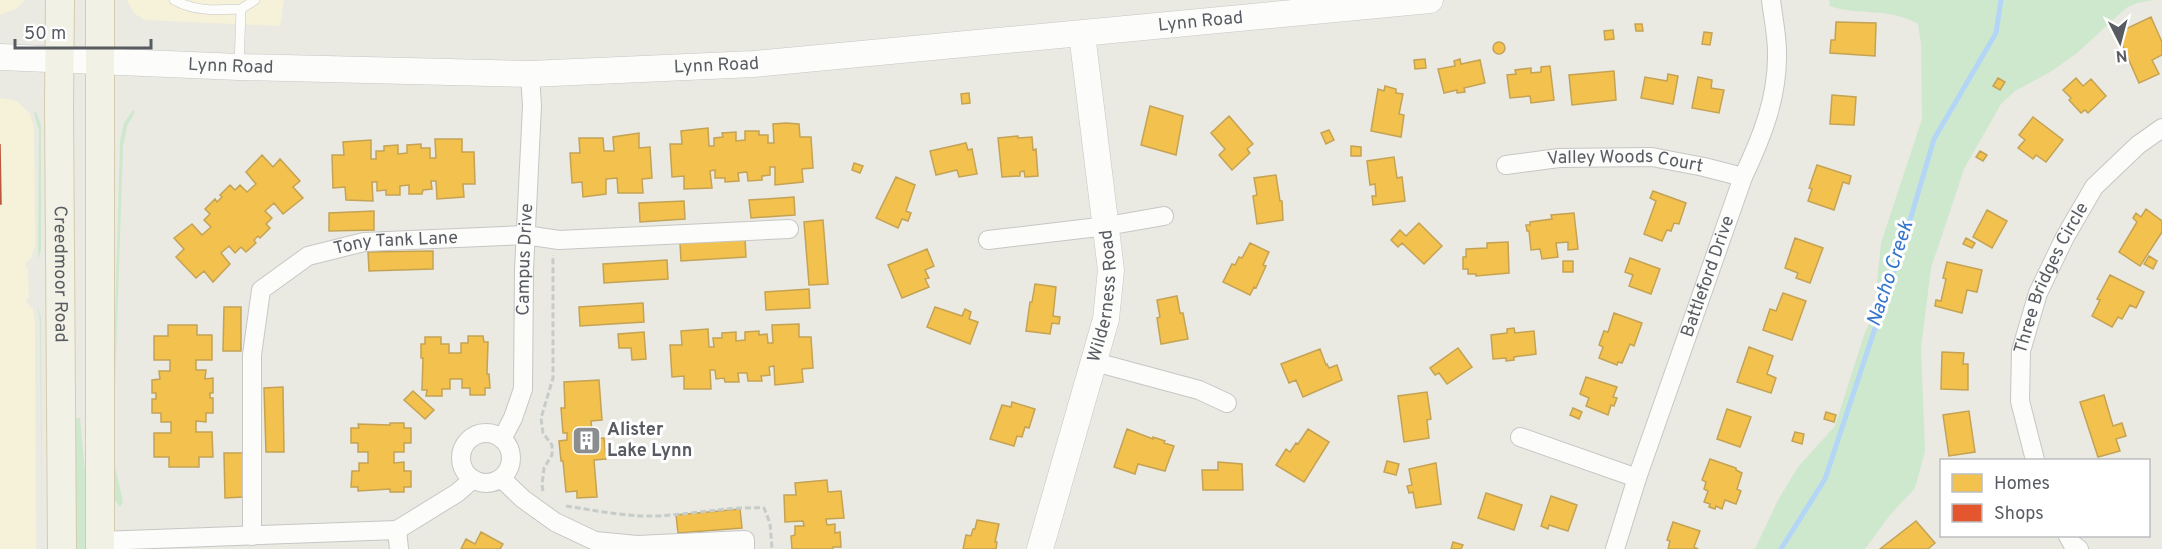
<svg xmlns="http://www.w3.org/2000/svg" width="2162" height="549" font-family="Overpass,sans-serif">
	<style>
		.commercial { fill: #f6f1d9 }
		.green { fill: #cee8cd }
		.homes { fill: #f2c14e; stroke: #c4a354; stroke-width: 1.5 }
		.shops { fill: #e4572e; stroke: #ba583e; stroke-width: 1.5 }
		.lines { fill: none; stroke-linecap: round; stroke-linejoin: round }
		.stream { stroke: #b4d6f6; stroke-width: 5 }
		.lane-casing { stroke: #c6c7c5; stroke-width: 10 }
		.street-casing { stroke: #c6c7c5; stroke-width: 20 }
		.secondary-casing { stroke: #c6c6c5; stroke-width: 27 }
		.primary-casing { stroke: #d5ccad; stroke-width: 30 }
		.path { stroke: #c5ccc9; stroke-width: 3; stroke-dasharray: 6 3; stroke-linecap: butt }
		.lane { stroke: #fcfcfb; stroke-width: 9 }
		.street { stroke: #fcfcfb; stroke-width: 18 }
		.secondary { stroke: #fcfcfb; stroke-width: 26 }
		.primary { stroke: #f2f1e5; stroke-width: 28 }
		.labels { text-anchor: middle; dominant-baseline: central; stroke-width: 6; stroke-linejoin: round; paint-order: stroke }
		.street-label { font-size: 18px; fill: #585c62; stroke: #fff }
		.poi-label { font-size: 18px; font-weight: bold; fill: #585c62; stroke: #fff; text-anchor: start }
		.water-label { font-size: 20px; font-style: italic; fill: #3675cc; stroke: #fff }
	</style>
	<rect width="100%" height="100%" fill="#eae9e2"/>
	<path class="commercial" d="M0,0H25L16,9L0,15Z
		M127,0H284L280,26L144,20L134,13Z
		M0,98L17,101L30,114L34,126L35,245L31,258L25,264L28,269L29,297L26,301L33,310L35,321L36,549H0Z"/>
	<path class="green" d="M1829,0H2154L2137,3L2126,8L2077,53L2052,71L2015,91L2001,104L1964,169L1931,268L1921,348L1925,451L1915,488L1890,515L1865,549H1755L1778,500L1798,467L1835,426L1864,335L1874,312L1881,243L1922,119L1921,44L1918,24C1889,7 1859,16 1830,6Z
		M133,110L135,112L127,126L123,147L114,416L115,466L123,502L120,507L114,499L111,465L120,141L124,123Z
		M36,112L41,125V250L38,259L39,131L34,113Z
		M37,305L41,318L42,549L40,320Z
		M80,418L89,515L90,549H72L71,419Z"/>
	<path class="homes" d="M2151,17L2162,42V55L2152,60L2159,74L2139,83L2117,33Z
		M1836,22L1876,23L1875,56L1830,53L1831,40H1835Z
		M1635,24H1642L1643,31H1636Z
		M1613,30L1614,39L1605,40L1604,31Z
		M1704,32L1712,33L1710,45L1702,44Z
		M1493 48a6 6 0 1 1 12 0a6 6 0 1 1-12 0Z
		M1425,59L1426,68L1415,69L1414,60Z
		M1460,59L1461,64L1480,60L1485,83L1464,88L1465,92L1457,93V90L1444,93L1438,69L1455,66L1454,61Z
		M1550,66L1554,100L1531,103L1530,96L1510,98L1507,75L1516,74L1515,70L1531,68V73L1541,72V67Z
		M1614,71L1616,100L1572,105L1569,75Z
		M1668,74L1678,76L1673,104L1641,98L1645,77L1667,81Z
		M1698,77L1712,80L1711,88L1724,90L1719,113L1692,108Z
		M1998,78L2005,82L2000,90L1993,86Z
		M2076,78L2083,86L2091,79L2106,96L2088,113L2085,110L2081,113L2069,100L2071,98L2063,90Z
		M1385,86L1396,89V93L1403,94L1399,114L1404,115L1401,137L1371,131L1378,89L1384,91Z
		M969,93L970,103L962,104L961,94Z
		M1832,95L1856,97L1854,125L1830,124Z
		M1150,106L1183,116L1176,155L1141,145Z
		M1229,116L1253,144L1247,149L1250,153L1232,170L1219,155L1225,149L1211,133Z
		M2033,117L2063,140L2046,162L2036,155L2033,159L2018,148L2025,140L2019,135Z
		M786,123L799,124L800,137H811L813,168L802,169L803,182L775,185V167H770V175L762,176V180L748,181L747,172L738,173L739,181L725,182V178H715V170L710,171L712,188L684,189V176L672,177L670,144H682L681,131L708,128L709,146H714V138L723,137L722,133L736,132V141L745,140V131H759V135H768V143H774L773,124Z
		M1329,130L1334,140L1326,144L1321,133Z
		M639,133V148L650,147L652,178L642,179L643,193H618L617,178L606,179V194L583,197L582,182L572,183L570,153H580L579,138H603L604,151H614L613,137Z
		M1018,136V138L1032,137L1033,150L1036,149L1038,176L1025,177L1024,171L1020,172V176L1002,177L998,138Z
		M435,139H462V152H474L475,184H463L464,197L437,199L436,181H431L432,189L423,190L422,194H409V185L400,186V195H386V190L377,191V182H372L373,201L346,200L345,187L333,188L332,155H344L343,142L371,140V159H376V151H384V146L398,145V154L407,153V145L421,144V148H430V158H436Z
		M966,143L968,150L972,149L977,174L959,177L957,170L936,175L930,151Z
		M1351,146L1361,147V156H1351Z
		M1980,151L1987,155L1983,161L1976,157Z
		M262,155L273,167L280,159L300,181L293,187L303,198L283,214L274,203L265,211L272,218L266,224L270,228L260,238L258,236L254,240L256,243L246,252L241,247L235,253L229,246L221,253L230,264L213,282L204,271L196,278L176,257L184,249L174,238L192,224L202,235L211,227L204,220L210,214L205,209L215,199L217,202L222,197L220,195L230,185L235,190L240,185L247,192L256,184L246,172Z
		M1394,157L1397,178L1402,177L1405,201L1373,205L1372,196H1376L1375,184L1370,185L1367,161Z
		M854,163L863,166L860,173L852,170Z
		M1817,165L1851,176L1849,184L1843,182L1834,210L1808,201L1812,189L1809,188Z
		M1276,175L1280,201H1282L1283,220L1257,224L1253,196L1257,195L1254,178Z
		M896,177L915,185L906,211L911,213L908,221L902,219L898,228L876,218Z
		M1653,191L1686,203L1679,224L1674,223L1671,231L1667,230L1662,241L1644,234L1656,201L1650,198Z
		M794,197L795,215L751,218L749,200Z
		M684,201L685,219L640,222L639,203Z
		M2146,209L2162,221V232L2140,266L2119,252L2137,222L2133,218L2136,213L2141,217Z
		M1987,210L2007,221L1992,248L1973,237Z
		M374,211V230L329,231V213Z
		M1574,213L1578,249L1568,250V242L1556,243L1558,257L1542,259L1540,249L1531,250L1529,231H1527L1526,225H1530V222L1552,219L1551,215Z
		M823,220L828,284L809,285L804,222Z
		M1419,223L1442,246L1424,264L1402,243L1398,247L1391,240L1400,230L1406,236Z
		M1795,238L1823,248L1810,283L1796,278L1798,273L1785,268Z
		M1966,238L1975,243L1972,248L1963,244Z
		M745,239L746,257L681,261L680,243Z
		M1508,242L1509,273L1476,276V274H1468V269H1463V257H1466V249L1487,248V243Z
		M1250,243L1269,252L1263,265L1266,266L1256,288L1254,287L1250,295L1223,282L1232,264L1235,265L1239,257L1242,258Z
		M927,249L934,266L925,270L929,278L925,279L929,287L902,298L888,265Z
		M433,251V269L369,271L368,252Z
		M2149,256L2157,261L2153,269L2144,264Z
		M1630,258L1660,269L1651,294L1629,286L1633,275L1625,272Z
		M667,260L668,279L604,283L603,264Z
		M1563,261H1573V272H1563Z
		M1947,262L1982,270L1977,292L1967,290L1962,313L1935,306L1936,300L1941,301L1946,279L1943,278Z
		M2110,275L2144,292L2136,308L2130,305L2122,319L2118,317L2112,327L2092,316L2100,300L2097,299Z
		M1035,284L1056,287L1053,316L1060,317L1059,324L1052,323L1050,334L1026,331L1030,302H1032Z
		M809,289L810,308L766,310L765,292Z
		M1783,293L1806,301L1792,340L1763,330L1770,309L1776,311Z
		M1177,296L1180,313H1183L1188,339L1161,344L1157,318L1160,317L1157,300Z
		M643,303L644,322L580,326L579,307Z
		M224,307H241V351H223Z
		M935,307L962,316L965,309L971,312L969,319L978,322L970,344L927,327Z
		M1614,313L1642,323L1634,346L1630,344L1622,363L1618,362L1617,365L1599,358L1603,347L1599,345L1604,331L1608,332Z
		M799,324V337H811L813,368L802,369L803,382L775,385L774,366L769,367L770,375L761,376L762,381H748L747,373H738L739,382H725L724,378L716,379L715,370H710L711,389H684V376L672,377L670,345H682L681,331L708,329L709,347H714L713,338H722V333L736,332V341L745,340V332L759,331V335L767,334L768,343H773L772,325Z
		M168,325H197V335H212V360H196V370H206L205,379L213,378V393H210V398H213V413H206V422L196,421V432H212L213,457H199V467H169V457H154V433H171V422H161V413H152V399H156V393H152V380L160,379L159,371H170V360H154V336H168Z
		M1514,328L1515,333L1534,331L1536,354L1514,357V360L1506,361V358L1493,359L1491,335L1507,333V329Z
		M644,332L646,359L632,360L631,348H619L618,334Z
		M468,336H483L484,342H488L487,374H489L490,388H485V395H470V388H462V379H450V389H442V396H426L427,390H422L423,358H421V344H425V337H441V344H449V353H461V343H468Z
		M1749,347L1773,356L1767,374L1776,378L1771,393L1737,382Z
		M1458,348L1472,367L1447,384L1439,373L1435,375L1430,368Z
		M1320,349L1326,365L1327,364L1329,368L1337,365L1342,380L1303,397L1296,380L1289,383L1281,364Z
		M1942,352L1964,353L1963,364H1968V390L1941,389Z
		M1586,377L1617,387L1613,397L1617,398L1614,406L1611,405L1608,415L1586,406L1589,398L1580,394Z
		M599,380L602,420L591,421L593,439L604,438L606,459L594,460L597,497L577,498V491L566,492L563,461H561L559,441L567,440V433H563L561,408H565L564,382Z
		M283,387L284,452H266L264,388Z
		M413,391L434,410L425,419L404,400Z
		M1427,392L1431,419L1427,420L1429,438L1404,442L1398,396Z
		M2104,395L2113,426L2122,423L2126,436L2116,439L2120,451L2098,457L2080,402Z
		M1012,402L1035,409L1029,428L1025,427L1022,437L1017,436L1014,446L990,439L1002,405L1011,407Z
		M1573,408L1582,412L1579,419L1570,415Z
		M1727,409L1751,417L1740,447L1717,439Z
		M1969,411L1975,452L1949,456L1943,415Z
		M1826,412L1836,415L1834,422L1824,419Z
		M390,423H404V428H411V443H404V452H394V463L404,462V471H411V487H404V492H390V489L358,491V487H351L352,471H359V463H368V452H358V443H351V428H359L358,424L390,425Z
		M1127,429L1153,439V437L1165,441L1164,443L1174,446L1165,471L1138,464L1135,474L1114,467Z
		M1308,429L1329,442L1304,482L1276,465L1286,449L1290,452L1296,443L1298,444Z
		M1795,432L1804,434L1802,444L1792,441Z
		M224,453H243V497L225,498Z
		M1710,459L1736,468V470L1742,473L1737,489L1741,491L1736,504L1725,500L1722,509L1716,506L1715,509L1709,507L1710,504L1704,502L1708,491L1704,489L1706,482L1702,480Z
		M1387,461L1399,464L1396,475L1384,472Z
		M1218,462L1242,464L1243,490H1203L1202,470H1218Z
		M1436,463L1441,504L1416,508L1413,492L1409,493L1407,486L1412,485L1409,469Z
		M827,480L828,492L841,491L844,518L826,519L827,525L835,524V533L840,532L841,547H833V549H792L791,536L795,535V526H804L803,521L785,522L784,495H796L795,483Z
		M1486,493L1522,505L1514,530L1478,518Z
		M1551,496L1577,505L1568,531L1549,525L1548,529L1541,526Z
		M740,509L742,528L678,533L676,515Z
		M977,520L999,524L995,542H997L996,549H963L966,535L971,536L973,529H975Z
		M1916,521L1935,543L1928,549H1880Z
		M1673,522L1700,531L1694,547L1698,549H1668L1670,541L1667,540Z
		M481,532L503,544L500,549H461L466,539L475,544Z
		M1453,542L1463,545L1461,549H1451Z"/>
	<path class="shops" d="M0,144L1,204H0Z"/>
	<g class="lines">
		<path class="stream" d="M1781,549L1825,479L1903,244L1934,139L1996,33L2001,0"/>
		<defs>
			<path id="lane" d="M174,0C196,12 216,10 241,9L239,66
				M241,9L255,0"/>
			<g id="street">
				<path id="s1" d="M1506,165L1559,158L1652,157L1704,167L1743,177"/>
				<path d="M988,240L1107,226L1164,216"/>
				<path d="M1095,362L1199,390L1227,403"/>
				<circle cx="486" cy="458" r="25"/>
				<path d="M1520,437L1637,478"/>
				<path id="s2" d="M502,439L513,418L523,389L524,270L532,106L530,74"/>
				<path id="s3" d="M2035,460L2020,401L2021,351L2038,293L2065,237L2094,187L2138,145L2162,128"/>
				<path d="M502,479L523,499L555,522L595,541L637,545L745,540V549"/>
				<path d="M397,530L399,549"/>
				<path id="s4" d="M252,536V355L261,290L308,256L364,242L525,235L559,240L789,229"/>
				<path d="M2068,536L2073,545L2079,549"/>
				<path d="M100,541L397,530L457,493L473,479"/>
				<path id="s5" d="M1615,549L1637,478L1743,177C1762,137 1778,97 1777,52C1777,35 1773,17 1771,0"/>
			</g>
			<g id="secondary">
				<path id="s6" d="M0,57L239,67L530,74L754,64L1430,0"/>
				<path id="s7" d="M1040,549L1106,319L1111,270L1082,34"/>
			</g>
			<g id="primary">
				<path id="s8" d="M60,0L59,106L62,549"/>
				<path d="M100,549V0"/>
			</g>
		</defs>
		<use href="#lane" class="lane-casing"/>
		<use href="#street" class="street-casing"/>
		<use href="#secondary" class="secondary-casing"/>
		<use href="#primary" class="primary-casing"/>
		<path class="path" d="M543,491L542,485L544,468L552,455V445L543,433L541,418L553,378V255
			M566,506C593,510 621,516 649,516C687,516 725,506 764,508L770,523L772,549"/>
		<use href="#lane" class="lane"/>
		<use href="#street" class="street"/>
		<use href="#secondary" class="secondary"/>
		<use href="#primary" class="primary"/>
	</g>
	<defs>
		<symbol id="building-square" viewBox="-11 -11 22 22"><rect x="-9" y="-9" width="18" height="18" rx="4" fill="#8b8d8f" stroke="#fff"/><path d="M-4-6H4V6H1V3H-1V6H-4ZM-2.5-4.3h1.7v1.8h-1.7ZM.8-4.3h1.7v1.8H.8ZM-2.5-1h1.7V.8h-1.7ZM.8-1h1.7V.8H.8Z" fill="#fff"/></symbol>
	</defs>
	<g fill-rule="evenodd">
		<use href="#building-square" x="570" y="424" width="33" height="33"/>
	</g>
	<g class="labels">
		<g class="street-label">
			<text stroke="none"><textPath href="#s6" startOffset="1203">Lynn Road</textPath></text>
			<text stroke="none"><textPath href="#s6" startOffset="717">Lynn Road</textPath></text>
			<text stroke="none"><textPath href="#s6" startOffset="231">Lynn Road</textPath></text>
			<text stroke="none"><textPath href="#s1" startOffset="120">Valley Woods Court</textPath></text>
			<text stroke="none"><textPath href="#s4" startOffset="394">Tony Tank Lane</textPath></text>
			<text stroke="none"><textPath href="#s2" startOffset="184">Campus Drive</textPath></text>
			<text stroke="none"><textPath href="#s8" startOffset="274">Creedmoor Road</textPath></text>
			<text stroke="none"><textPath href="#s5" startOffset="288">Battleford Drive</textPath></text>
			<text stroke="none"><textPath href="#s3" startOffset="190">Three Bridges Circle</textPath></text>
			<text stroke="none"><textPath href="#s7" startOffset="262">Wilderness Road</textPath></text>
		</g>
		<g class="poi-label">
			<text x="607" y="430">Alister<tspan x="607" dy="21">Lake Lynn</tspan></text>
		</g>
		<g class="water-label">
			<text transform="translate(1891 274) rotate(-72)">Nacho Creek</text>
		</g>
	</g>
	<rect x="1940" y="459" width="210" height="78" fill="#ffffff" stroke="#bcbec0" stroke-width="1.5"/>
	<rect x="1952" y="474" width="30" height="18" fill="#f2c14e" stroke="#bcbec0" stroke-width="1.5"/>
	<text x="1994" y="489" font-size="18" fill="#585c62">Homes</text>
	<rect x="1952" y="504" width="30" height="18" fill="#e4572e" stroke="#bcbec0" stroke-width="1.5"/>
	<text x="1994" y="519" font-size="18" fill="#585c62">Shops</text>
	<g transform="translate(2120 42) rotate(174)" stroke="#ffffff" stroke-width="4.5" paint-order="stroke">
	<path d="M0-4.5L10 22L0 15L-10 22Z" fill="#585c62"/>
	<text y="-9" font-size="16" font-weight="bold" text-anchor="middle" fill="#585c62">N</text>
	</g>
	<path d="M15 39v9h136v-9" fill="none" stroke="#585c62" stroke-width="3"/>
	<text x="24" y="39" font-size="18" fill="#585c62" stroke="#ffffff" stroke-width="4.5" paint-order="stroke">50 m</text>
</svg>
